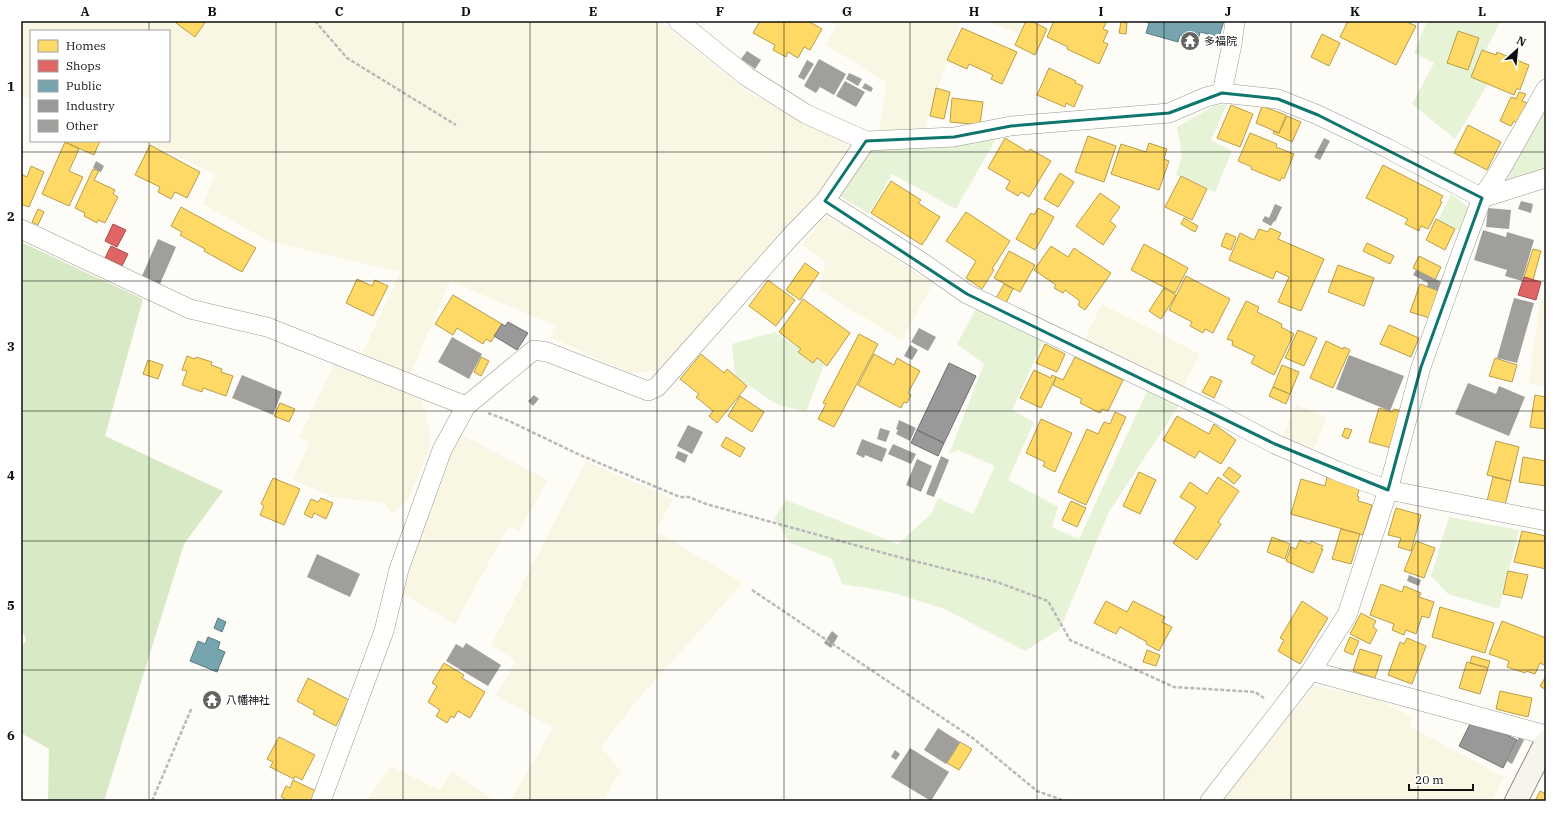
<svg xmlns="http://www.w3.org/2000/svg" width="1567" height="822" font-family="'IBM Plex Serif','Noto Sans JP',serif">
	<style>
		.farmland { fill: #f9f7e4 }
		.green { fill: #e7f3d7 }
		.forest { fill: #d8eac5 }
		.homes { fill: #ffd966; stroke: #b89d4c }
		.shops { fill: #e06666; stroke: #a24c4c }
		.public { fill: #76a5af; stroke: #587980 }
		.industry { fill: #999; stroke: #707070 }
		.building { fill: #a19f9c }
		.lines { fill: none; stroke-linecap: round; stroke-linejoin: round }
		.street-casing { stroke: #979795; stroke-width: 20 }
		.secondary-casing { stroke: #8e8d8b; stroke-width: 24 }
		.path { stroke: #b9b9b8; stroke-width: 2.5; stroke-dasharray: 4 2; stroke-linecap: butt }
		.street { stroke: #fffffe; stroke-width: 19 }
		.secondary { stroke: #f6f4eb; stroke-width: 22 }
		.marked { fill: none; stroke: #0f766e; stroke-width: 3; stroke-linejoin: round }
		.grid { fill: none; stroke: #111; stroke-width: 1; stroke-opacity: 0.55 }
		.labels { text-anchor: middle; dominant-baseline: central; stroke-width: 4; stroke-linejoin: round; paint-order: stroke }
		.poi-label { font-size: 11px; fill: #111; stroke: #fff; text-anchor: start }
		.neatline { fill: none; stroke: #111; stroke-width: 1.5 }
		.grid-label { font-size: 13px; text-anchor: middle; font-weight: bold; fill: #111 }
	</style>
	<rect width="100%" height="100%" fill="#fdfcf7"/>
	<path class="farmland" d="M21,21H660L749,93L833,131L854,152L667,370L629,373L550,337L555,326L450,281L409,378L361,356L400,272L268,241L203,204L215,174L151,145L153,141H169V31H31V99L21,96V77L25,71L21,68Z
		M830,21H960L923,134L879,133L886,82L826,45L836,25Z
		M985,21H1050L1035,39Z
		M827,214L933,283L902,341L818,289L826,263L802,245Z
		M1540,298L1546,300V387L1529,383Z
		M1102,304L1200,354L1182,389L1084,340Z
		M337,358L422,400L430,430V448L408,500L392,514L383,503L332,497L293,479L310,442L299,437Z
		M1296,404L1327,418L1312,454L1281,440Z
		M457,432L548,480L519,531L509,526L455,624L395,590Z
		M586,461L673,499L656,531L743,583L639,698L601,747L621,771L603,801H510L553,728L496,695L516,661L491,645Z
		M1314,686L1375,698L1413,717L1409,726L1504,777L1492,801H1221Z
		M391,766L439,790L452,771L495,801H366Z"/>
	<path class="green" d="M1427,21H1501L1475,70L1488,84L1455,139L1412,104L1434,63L1414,53Z
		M1546,101V173L1497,187Z
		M1227,104L1211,140L1232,151L1215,192L1176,175L1182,155L1177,127L1214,106Z
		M997,137L956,209L892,174L869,214L840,196L875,145Z
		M1451,194L1469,208L1461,232L1438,220Z
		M977,307L1045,337L1012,410L1034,422L1008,480L1058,507L1052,527L1079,539L1149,387L1181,402L1109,512L1060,629L1025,651L944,609L891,592L842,584L832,559L790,543L774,518L786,500L898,544L931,514L938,498L973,514L995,466L958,450L949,454L984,364L957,344Z
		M775,332L824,365L806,412L776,404L735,376L732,344Z
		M1449,517L1519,530L1499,609L1448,594L1431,576Z"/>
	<path class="forest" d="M21,242L143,299L105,436L223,491L184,544L104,801H48L49,749L21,733V649L26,640L21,627Z"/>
	<path class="homes" d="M178,21H206L195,37L176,23Z
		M760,21H808L822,29L810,50L804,47L798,58L788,52L786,57L773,50L775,45L753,33Z
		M1026,21H1031L1047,29L1035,55L1015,45Z
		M1054,21H1102L1106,23L1103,29L1108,31L1103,42L1108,44L1099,64L1067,49L1068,47L1047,37Z
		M1348,21H1405L1416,26L1396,65L1340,37Z
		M1121,22L1127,23L1126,34L1119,33Z
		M962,28L1017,52L1002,84L991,79L993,75L969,64L967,69L947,60Z
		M1458,31L1479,38L1468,70L1447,63Z
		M1322,34L1340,43L1329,66L1311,57Z
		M1482,50L1496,55L1497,52L1529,65L1520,90L1517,88L1514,95L1471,77Z
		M1049,68L1076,81L1075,83L1083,86L1074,107L1066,103L1065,107L1037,95Z
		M936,88L950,92L944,119L930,116Z
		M1519,92L1526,94L1522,101L1527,103L1517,123L1514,121L1511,126L1500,121L1511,97L1516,99Z
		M952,98L983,102L980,125L950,122Z
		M1231,105L1253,114L1240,147L1217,138Z
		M1262,106L1286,115L1279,133L1256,123Z
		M1287,116L1301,122L1292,142L1273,133L1274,131L1279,133Z
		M1468,125L1501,142L1487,170L1454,153Z
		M1250,133L1277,144L1276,147L1294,154L1284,179L1282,177L1280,181L1251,169L1252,167L1238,161Z
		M1088,136L1116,146L1104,182L1075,172Z
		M1005,138L1028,152L1030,149L1051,161L1029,197L1021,192L1018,196L1006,189L1010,181L988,168Z
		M66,141H100L94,155L65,142Z
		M65,142L79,149L69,171L83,177L69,206L42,194Z
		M1149,143L1167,149L1164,159L1169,161L1159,190L1111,174L1121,144L1146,152Z
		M150,145L200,172L187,198L175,192L171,199L158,192L160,187L135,175Z
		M1383,165L1443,196L1440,201L1442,202L1428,229L1421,226L1419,231L1405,224L1408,219L1366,198Z
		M31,166L44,172L29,207L21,204V174L27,177Z
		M93,169L99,171L94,180L115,190L113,194L118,197L105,223L98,220L97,223L84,216L85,213L75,208Z
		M1060,173L1074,182L1058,207L1044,199Z
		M1181,176L1207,189L1192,220L1165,207Z
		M891,181L921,200L918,203L940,217L922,245L871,213Z
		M1100,193L1120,207L1110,221L1116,226L1103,245L1076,226Z
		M181,207L256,248L242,272L204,251L205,249L180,235L182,232L171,226Z
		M1038,208L1054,217L1035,250L1016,239L1031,213L1034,215Z
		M38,209L44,212L38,225L32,222Z
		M966,212L1010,241L992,269L994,270L982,289L966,278L976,261L946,241Z
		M1184,218L1198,226L1195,232L1181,224Z
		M1436,219L1455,229L1445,250L1426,240Z
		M1270,228L1281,233L1278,239L1324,259L1301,311L1278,302L1289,277L1276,271L1273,279L1229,260L1240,233L1254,240L1259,229L1268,232Z
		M1226,233L1236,237L1231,250L1221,246Z
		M1367,243L1394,256L1390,264L1363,251Z
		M1144,244L1188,268L1175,293L1131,270Z
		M1051,246L1068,257L1074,248L1111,273L1085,310L1078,305L1080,301L1065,290L1063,293L1054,288L1056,285L1034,270Z
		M1533,249L1541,251L1533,280L1524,277Z
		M1009,251L1035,265L1020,292L994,278Z
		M1419,256L1441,267L1435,280L1413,268Z
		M805,263L819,273L800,300L786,290Z
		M1338,265L1374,278L1364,306L1328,292Z
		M1186,276L1230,299L1213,333L1205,329L1203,333L1190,326L1192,322L1169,310Z
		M357,279L372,286L375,280L388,286L373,316L346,303Z
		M768,280L795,300L776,326L749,306Z
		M1004,284L1013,289L1006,303L996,298Z
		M1420,284L1439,291L1430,318L1410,312Z
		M1164,288L1176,295L1161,319L1149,311Z
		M453,295L502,324L491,342L486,339L483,344L457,328L453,335L435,324Z
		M803,299L850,333L827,366L817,358L813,363L798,352L801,349L779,332Z
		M1246,301L1259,307L1257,312L1282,324L1281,327L1294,334L1274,375L1251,363L1255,356L1232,345L1233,341L1227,339Z
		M1389,325L1419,338L1411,357L1380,344Z
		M1298,330L1317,338L1304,366L1285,358Z
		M859,334L878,344L834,427L818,419L826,404L823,403Z
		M1326,341L1343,349L1344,347L1350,350L1333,388L1310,378Z
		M1045,344L1065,354L1057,372L1036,363Z
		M701,354L724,373L727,369L747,386L717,423L709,416L713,411L696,397L699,394L680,379Z
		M874,354L894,365L897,358L920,371L908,393L911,395L907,403L904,402L901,408L858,385Z
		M187,356L195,359L196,357L212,362L211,365L222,369L221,372L233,376L226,396L203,388L202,392L182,385L187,371L182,370Z
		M481,357L489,361L481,376L474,372Z
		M1075,357L1123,380L1108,411L1102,409L1100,413L1080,403L1082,399L1053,385L1056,377L1063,380Z
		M1495,358L1517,365L1512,382L1489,376Z
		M148,360L163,365L158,379L143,374Z
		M1282,365L1299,372L1290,394L1273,387Z
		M1034,370L1051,378L1052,375L1056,377L1041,408L1020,398Z
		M1211,376L1222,381L1214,398L1202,392Z
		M1273,387L1290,394L1286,404L1269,396Z
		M1546,394V429L1530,427L1535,395L1546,397Z
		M740,396L764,412L752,432L728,416Z
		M280,403L295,409L289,422L274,416Z
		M1379,408L1392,412L1394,409L1402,411L1391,448L1369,442Z
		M1115,412L1126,417L1086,505L1058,492L1087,429L1098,434L1104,422L1110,424Z
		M1177,416L1209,434L1214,424L1236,440L1221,464L1199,451L1195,458L1163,440Z
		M1041,419L1072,433L1055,472L1043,466L1045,462L1026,453Z
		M1345,428L1352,430L1348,439L1342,436Z
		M726,437L745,448L740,457L721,446Z
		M1496,441L1519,447L1511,481L1487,475Z
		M1523,457L1546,461V486L1519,482Z
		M1229,467L1241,476L1234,484L1223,475Z
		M1139,472L1156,480L1140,514L1123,506Z
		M1218,477L1239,491L1218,522L1221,524L1197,560L1173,543L1196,507L1180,497L1190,482L1207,494Z
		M1327,477L1360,487L1357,496L1359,497L1358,501L1372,505L1363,535L1291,514L1301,479L1325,486Z
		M1493,477L1511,481L1505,505L1487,501Z
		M273,478L300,489L284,525L260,515L264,506L261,504Z
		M321,498L333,503L326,519L314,513L312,518L304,514L311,499L318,502Z
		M1071,501L1086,508L1077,527L1062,520Z
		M1396,508L1421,515L1411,551L1398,547L1401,538L1388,535Z
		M1341,529L1360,534L1351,564L1332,559Z
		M1522,531L1546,536V569L1514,562Z
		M1272,537L1290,544L1285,559L1267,552Z
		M1300,540L1310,544L1311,541L1323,546L1321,549H1323L1313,573L1286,561L1291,547L1296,549Z
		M1416,541L1435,548L1424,578L1404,571Z
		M1508,571L1528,575L1522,598L1503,594Z
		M1381,584L1402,592L1404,586L1421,593L1419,597L1434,602L1429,618L1422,616L1416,634L1406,630L1404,635L1392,630L1394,624L1370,615Z
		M1106,601L1127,612L1133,601L1165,617L1162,622L1172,627L1159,651L1146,644L1147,642L1120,627L1116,634L1094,623Z
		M1302,601L1328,618L1300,664L1278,651L1284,640L1280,638Z
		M1440,607L1494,623L1485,653L1432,637Z
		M1361,613L1376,621L1373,627L1377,630L1370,644L1350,634Z
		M1502,621L1546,638V666L1540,663L1535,674L1526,671L1525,673L1507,667L1509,661L1489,654Z
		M1350,637L1359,641L1353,655L1344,651Z
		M1407,638L1426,646L1412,684L1388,675L1400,642L1404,644Z
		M1360,649L1382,656L1375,678L1353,671Z
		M1147,650L1160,655L1156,666L1143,662Z
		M1472,656L1490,661L1488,668L1470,663Z
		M1467,662L1488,668L1480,694L1459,688Z
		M444,663L464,675L462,678L485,692L470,718L458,711L454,718L451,716L447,723L436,716L440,710L428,702L437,686L432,683Z
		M1546,676V690L1540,686Z
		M308,678L349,700L336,726L313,714L315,711L297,701Z
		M1500,691L1532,698L1528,717L1496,709Z
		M279,737L315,755L302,780L295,776L294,779L270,767L273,762L267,759Z
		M960,742L972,749L959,770L947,763Z
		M293,780L318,792L314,801H284L285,799L281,797L286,786L290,788Z
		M1540,791L1546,794V801H1535Z"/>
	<path class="shops" d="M113,224L126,230L117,247L105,241Z
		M111,246L128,254L122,266L105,258Z
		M1524,277L1541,282L1536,300L1518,295Z"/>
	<path class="public" d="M1143,21H1224L1219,37L1200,32L1198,40L1180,35L1178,42L1146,33L1149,23Z
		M218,618L226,622L222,632L214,628Z
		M208,637L220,642L218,649L225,652L217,672L190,661L198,641L205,644Z"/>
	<path class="industry" d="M508,322L528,333L517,350L494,336L502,324L505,326Z
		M949,363L976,376L944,443L917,430Z
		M917,430L944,443L938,456L911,443Z
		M1473,718L1517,740L1503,768L1459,746Z"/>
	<path class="building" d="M747,51L761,60L755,69L741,59Z
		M819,59L846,74L834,95L820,87L816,93L804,86Z
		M807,60L814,64L804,80L798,77Z
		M849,73L862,79L858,86L846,79Z
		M845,81L865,92L856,107L836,96Z
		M865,83L873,88L871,92L862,88Z
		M1324,138L1330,141L1320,160L1314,157Z
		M96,161L104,166L101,172L93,168Z
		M1521,201L1533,204L1531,213L1518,209Z
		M1275,204L1282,207L1275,222L1274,221L1271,226L1262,221L1265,216L1269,218Z
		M1488,208L1511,210L1509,229L1486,227Z
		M1483,230L1506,237L1507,232L1534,240L1522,281L1505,276L1507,270L1474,260Z
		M158,239L176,247L160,284L142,276Z
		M1416,270L1442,282L1439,291L1427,287L1428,283L1413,275Z
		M1514,298L1534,303L1517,363L1497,358Z
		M919,328L936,337L928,351L911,342Z
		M452,337L482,354L469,379L438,362Z
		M910,345L918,350L912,360L904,356Z
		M1349,355L1404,376L1390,411L1336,389Z
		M242,375L282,392L273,415L232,398Z
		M1468,383L1496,394L1499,386L1525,397L1509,436L1455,414Z
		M534,395L539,399L533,406L528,401Z
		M899,420L916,428L910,441L896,434L898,430L896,429Z
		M688,425L703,432L692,454L677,446Z
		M880,428L890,431L886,442L877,439Z
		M862,439L887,449L882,462L865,455L864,458L856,454Z
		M893,444L916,454L911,464L888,454Z
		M678,451L688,455L685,463L675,458Z
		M941,456L949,460L934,497L926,494Z
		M917,459L932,466L921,492L906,485Z
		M317,554L360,574L350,597L307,577Z
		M1409,575L1421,580L1419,586L1407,581Z
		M832,631L838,636L831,648L824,643Z
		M466,643L501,665L488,686L446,661L456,644L463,648Z
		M938,728L960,742L946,764L924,750Z
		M1519,737L1524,740L1512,764L1507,761Z
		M910,748L949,772L931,801L891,777Z
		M895,750L900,754L896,760L891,757Z"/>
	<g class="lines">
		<defs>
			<path id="street" d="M678,21L746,76L806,114L866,141L954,137L1011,126L1169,113L1206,97L1222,93L1278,99L1318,115L1387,148L1482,198L1546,178
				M1222,93L1232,44L1235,21
				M825,201L920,261L967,294L1216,413L1275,444L1337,471L1388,490L1546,521
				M21,229L190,309L267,327L466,406
				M1311,671L1546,735
				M321,801L384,631L399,569L442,450L466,406L534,350L547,352L648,391L657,387L793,234L825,201L866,141
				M1210,801L1311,671L1347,615L1388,490L1421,367L1461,254L1482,198L1502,167L1546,89"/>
			<path id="secondary" d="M1516,801L1546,742"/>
		</defs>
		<use href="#street" class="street-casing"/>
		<use href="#secondary" class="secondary-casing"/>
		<path class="path" d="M315,21L347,58L456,125
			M488,413L509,421L580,455L680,497H689L706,504L891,555L997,582L1048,601L1070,640L1174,687L1255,692L1264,698
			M752,590L974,739L1037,791L1065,801
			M152,801L192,707"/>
		<use href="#street" class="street"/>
		<use href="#secondary" class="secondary"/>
	</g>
	<path class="marked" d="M1222,93L1278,99L1318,115L1482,198L1421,367L1388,490L1275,444L967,294L825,201L866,141L954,137L1011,126L1169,113Z"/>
	<path class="grid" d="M149,21V31M276,21V801M403,21V801M530,21V801M657,21V801M784,21V801M910,21V801M1037,21V801M1164,21V801M1291,21V801M1418,21V801M149,141V801M21,152H1546M21,281H1546M21,411H1546M21,541H1546M21,670H1546"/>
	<defs>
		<symbol id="temple-disc" viewBox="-11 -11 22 22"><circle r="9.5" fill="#646362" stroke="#fff"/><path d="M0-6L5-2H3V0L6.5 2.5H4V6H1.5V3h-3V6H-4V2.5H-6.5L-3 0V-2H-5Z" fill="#fff"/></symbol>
	</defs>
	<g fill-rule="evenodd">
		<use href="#temple-disc" x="1179" y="30" width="22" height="22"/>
		<use href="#temple-disc" x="201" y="689" width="22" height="22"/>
	</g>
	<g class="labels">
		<g class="poi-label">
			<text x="1204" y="41">多福院</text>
			<text x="226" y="700">八幡神社</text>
		</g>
	</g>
	<rect width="1567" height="822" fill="none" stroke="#ffffff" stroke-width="44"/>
	<rect x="30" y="30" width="140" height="112" fill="#ffffff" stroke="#a0a0a0"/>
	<rect x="38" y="40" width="20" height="12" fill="#ffd966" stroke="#a0a0a0"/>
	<text x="66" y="50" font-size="12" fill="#111111">Homes</text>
	<rect x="38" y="60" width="20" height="12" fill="#e06666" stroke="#a0a0a0"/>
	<text x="66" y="70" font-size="12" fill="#111111">Shops</text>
	<rect x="38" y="80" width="20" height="12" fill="#76a5af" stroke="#a0a0a0"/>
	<text x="66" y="90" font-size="12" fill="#111111">Public</text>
	<rect x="38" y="100" width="20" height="12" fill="#999999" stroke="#a0a0a0"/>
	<text x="66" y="110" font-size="12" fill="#111111">Industry</text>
	<rect x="38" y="120" width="20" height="12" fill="#a19f9c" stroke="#a0a0a0"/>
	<text x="66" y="130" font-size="12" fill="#111111">Other</text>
	<g transform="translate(1517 50) rotate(27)" stroke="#ffffff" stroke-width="3" paint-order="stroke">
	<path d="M0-3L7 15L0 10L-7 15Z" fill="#111111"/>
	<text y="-6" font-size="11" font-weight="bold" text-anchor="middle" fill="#111111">N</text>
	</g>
	<path d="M1409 784v6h64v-6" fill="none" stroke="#111111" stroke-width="2"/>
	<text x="1415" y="784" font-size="12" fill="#111111" stroke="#ffffff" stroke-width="3" paint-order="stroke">20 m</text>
	<rect x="22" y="22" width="1523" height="778" class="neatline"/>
	<g class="grid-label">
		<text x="85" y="16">A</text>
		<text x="212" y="16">B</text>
		<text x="339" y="16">C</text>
		<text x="466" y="16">D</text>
		<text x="593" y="16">E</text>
		<text x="720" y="16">F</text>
		<text x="847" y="16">G</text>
		<text x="974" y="16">H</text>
		<text x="1101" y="16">I</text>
		<text x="1228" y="16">J</text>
		<text x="1355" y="16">K</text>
		<text x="1482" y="16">L</text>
		<text x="11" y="91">1</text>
		<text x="11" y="221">2</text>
		<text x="11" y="351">3</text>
		<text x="11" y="480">4</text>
		<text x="11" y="610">5</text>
		<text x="11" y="740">6</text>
	</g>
</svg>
